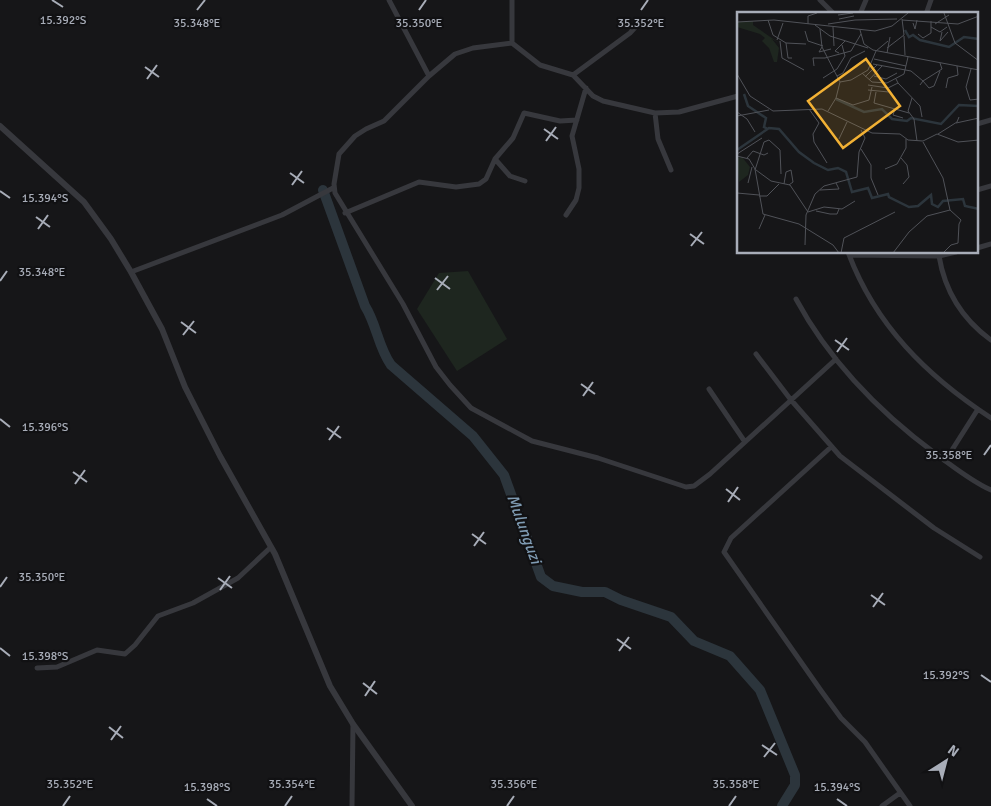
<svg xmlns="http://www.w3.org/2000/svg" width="991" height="806" font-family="Signika,sans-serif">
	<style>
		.pitch { fill: #1e261f }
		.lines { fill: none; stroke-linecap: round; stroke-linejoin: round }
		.river { stroke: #2c353c; stroke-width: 10 }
		.minor { stroke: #37383d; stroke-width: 5 }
		.tertiary { stroke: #37383d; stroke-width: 6 }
		.ticks { fill: none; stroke: #a8adb8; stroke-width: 2 }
		.labels { text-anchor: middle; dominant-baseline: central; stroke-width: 4.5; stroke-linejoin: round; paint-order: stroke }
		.water-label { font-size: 16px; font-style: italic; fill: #7f9bb3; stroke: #111113 }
		.inset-river { fill: none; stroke: #2c353c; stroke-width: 2.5 }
		.inset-road { fill: none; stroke: #505258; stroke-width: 1 }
		.view { fill: #f2b134; fill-opacity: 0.15; stroke: #f2b134; stroke-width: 2.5 }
		.inset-edge { fill: none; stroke: #a8adb8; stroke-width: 2.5 }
		.ticks-label { font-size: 12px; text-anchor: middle; fill: #a8adb8; stroke: #111113; stroke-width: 4.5; stroke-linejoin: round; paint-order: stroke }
	</style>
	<rect width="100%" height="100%" fill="#161618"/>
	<path class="pitch" d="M468,271L507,339L457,371L417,309L439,273Z"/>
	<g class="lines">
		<path class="river" d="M323,190L365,306C377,325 378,347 391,365L473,436L504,475L541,577L553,586L582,592H605L621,600L671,617L694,641L730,656L760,690L795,775V785L782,806"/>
		<path class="minor" d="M389,0L429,76
			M512,0V43L540,65L573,75L593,96L603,101L655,113L679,112L738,96
			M820,0L834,14
			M860,14L866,0
			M926,14L931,0
			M512,43L473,48L455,54L429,76L384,121L366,129L355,136L339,154L334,184L335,193L403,304L436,367L450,385L471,408L532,441L598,458L686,487L694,486L710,474L836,359
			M573,75L630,33L641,21
			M655,113L658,139L671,170
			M977,124L991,120
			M525,181L510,176L495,159L513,138L524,113L560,121L577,120
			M977,190L991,186
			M345,213L419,182L456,187L479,184L486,179L495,159
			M566,215L576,200L579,188V169L572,136L586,88
			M977,248L991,244
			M848,252C875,325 927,376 991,418
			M849,255L939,256L956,252
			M939,256C945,292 962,319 991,340
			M131,272L282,215L333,188
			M796,299C830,362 879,412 936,454C954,467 971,481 991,490
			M756,354L791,400L840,456L934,528L980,557
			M709,389L745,442
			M831,447L731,538L724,552L822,692L841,718L865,742L910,806
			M945,461L978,409
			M37,668L57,667L97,650L125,654L135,645L158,616L193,603L238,578L271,547
			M352,806L353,724
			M882,806L900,793"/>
		<path class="tertiary" d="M0,126L84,202L111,239L131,272L162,329L185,387L220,456L275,554L330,686L353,724L412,806"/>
	</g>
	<path class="ticks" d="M52,0L63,7M197,10L205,0M419,10L426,0M641,10L648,0M145,67L159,77M147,79L157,65M544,129L558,139M546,141L556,127M290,173L304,183M292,185L302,171M0,191L10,198M36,217L50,227M38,229L48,215M690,234L704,244M691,246L702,232M435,278L450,289M0,281L7,271M437,290L448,276M181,322L196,333M183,335L194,321M835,340L849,350M837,352L847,338M581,384L595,394M583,396L593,382M0,419L10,427M327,428L341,438M329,440L339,426M984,455L991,445M73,472L87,482M75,484L85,470M726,489L740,500M728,502L738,487M472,534L486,544M474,546L484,532M218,578L232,588M0,587L7,577M220,590L230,576M871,595L885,605M873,607L883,593M617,639L631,649M0,648L10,656M619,651L629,637M981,675L991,682M363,683L377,694M365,696L375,681M109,727L123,738M111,740L121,726M762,745L777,755M764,757L775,743M207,799L217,806M837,799L847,806M63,806L70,796M285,806L292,796M507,806L514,796M729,806L736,796"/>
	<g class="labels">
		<g class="water-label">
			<text transform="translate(524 529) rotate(70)">Mulunguzi</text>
		</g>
	</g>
	<g transform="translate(737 12)">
		<rect width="241" height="241" fill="#161618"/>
		<path d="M35,27L42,36L40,50H37L31,33ZM5,145L13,155L11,163L2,170L0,146Z" fill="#1e261f"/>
		<path d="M16,9V13L42,31L35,27L32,36L25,29L28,26L23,22L0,15V10Z" fill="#1e261f"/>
		<path class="inset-river" d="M168,18L172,25L176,23L183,28L212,35L227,25L242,27M7,82L11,94L29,106L27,115L31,117M99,87L127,100L145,97L155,107L170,109L174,106L204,112L222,93L242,94M0,138L32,116L42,117L62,140L77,151L91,158L101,156L109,160L115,180L131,176L135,186L151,182L152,185L172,195L181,194L194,183L195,192L201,195L206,189L226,187L228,194L242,197"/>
		<path class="inset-road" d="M207,1L218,31L242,49M101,3L116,1M102,7L117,4M31,8L36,23L49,31L51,46H55M165,8L221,12L242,4M0,10L37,8L138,19L155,14L171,1M176,11L178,17L180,8M71,12V4L80,1M91,12L118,8L160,7M198,12L212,3M78,13L93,24L131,36M96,15L97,34M194,15L203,20L210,15M83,17L85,35L103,70L114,68L131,58L139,39M123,18L127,32L136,38L242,58M68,19L71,29L86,34M205,20L203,29L211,20M181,22L186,26L194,21V9M167,24L168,43M40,28L46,11M43,29L45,46L67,58M49,31L69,32M85,35L82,40L94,37M150,36L167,23L165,7M139,39L151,29M102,41L98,39L108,29M150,41L153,25M137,47L169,54M136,52L174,59L186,69L205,57L203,51M77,54L76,46H88L114,39L124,22M234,57L229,75L233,88L242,87M125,61L135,70L150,71L167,62L171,45M0,62L13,84L36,99L85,97L135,121L163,122L171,128L186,129L200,122L221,130L242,128M100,64L106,61L114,46L128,39M137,64L149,67L160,61M128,65L140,53M86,66L100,57L108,44L105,33M132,68L145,54M103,70L99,86L116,93L132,88L135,75M161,71L183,94L185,105M131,73L151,76L161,71L159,67M183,73L186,69L192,76L197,74L203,59M209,76L211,66L221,63L220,54M131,78L152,80M139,80L137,91L172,101M175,86L171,99L177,107L180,129M72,97L82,111L76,122L77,130L90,151M158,97L156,103L166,106M91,99L99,86M0,100L10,107L18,120M0,104L32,98M219,111L242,106M201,122L220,110L222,105M102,127L110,110M186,130L206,166L213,198L224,208L222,212M124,137L134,153V166L141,183M0,142L25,126M0,144L12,147L18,157L26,202L62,212L96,233L102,241M10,146L16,139L27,143L31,141M164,146L170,153L172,165L166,172M148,157L160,152L169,136V127M18,158L27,130L32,128L43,138L44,162M19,158L34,169L53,173L71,200M11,171L15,155M47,172L49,160L54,158L56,170L52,173M83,178L102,177L99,171M0,181L22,183M22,184H30L42,172M79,199L93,202H100L102,197M71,200L87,195L105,197L118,189M22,217L28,203M68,233L69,203L78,182L87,174L120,165L122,140L128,126L124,118M104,241L107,226L158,200M156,241L172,220L190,204L213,198M206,241L214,233L221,231L222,212"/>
		<path class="view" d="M129,47L163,94L106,136L71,89Z"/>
		<rect width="241" height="241" class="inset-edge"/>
	</g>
	<g class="ticks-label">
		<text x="63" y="24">15.392°S</text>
		<text x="197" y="27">35.348°E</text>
		<text x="419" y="27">35.350°E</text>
		<text x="641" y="27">35.352°E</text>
		<text x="45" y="202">15.394°S</text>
		<text x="42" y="276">35.348°E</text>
		<text x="45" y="431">15.396°S</text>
		<text x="949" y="459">35.358°E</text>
		<text x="42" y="581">35.350°E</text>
		<text x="45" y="660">15.398°S</text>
		<text x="946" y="679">15.392°S</text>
		<text x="70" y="788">35.352°E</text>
		<text x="292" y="788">35.354°E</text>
		<text x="514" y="788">35.356°E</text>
		<text x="736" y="788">35.358°E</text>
		<text x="207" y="791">15.398°S</text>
		<text x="837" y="791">15.394°S</text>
	</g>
	<g transform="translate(946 761) rotate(36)" stroke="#111113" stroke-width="4" paint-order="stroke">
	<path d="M0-4L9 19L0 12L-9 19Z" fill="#a8adb8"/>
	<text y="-8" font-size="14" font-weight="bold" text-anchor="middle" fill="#a8adb8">N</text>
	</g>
</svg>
